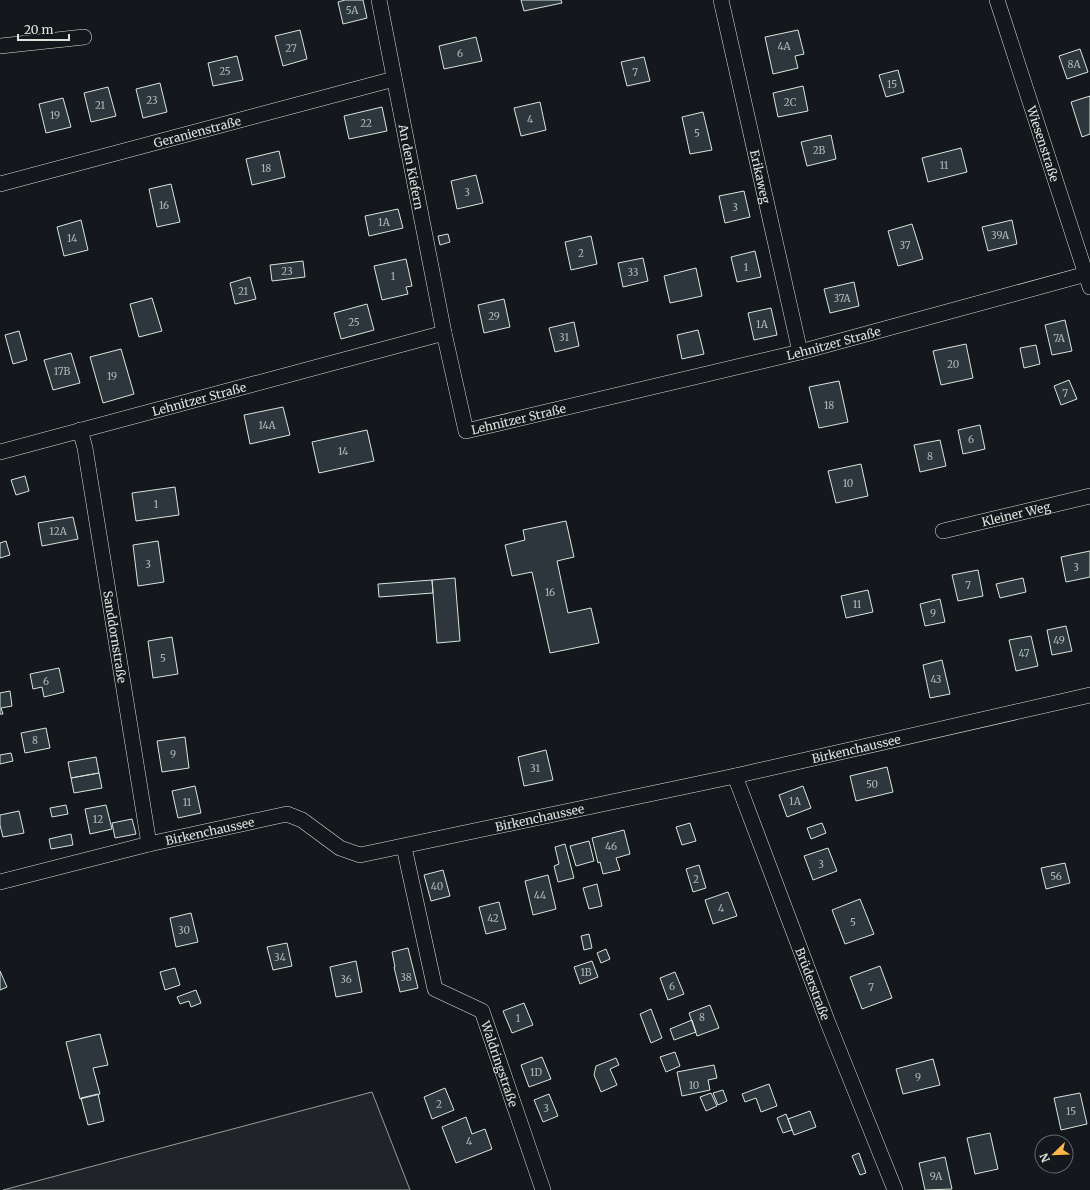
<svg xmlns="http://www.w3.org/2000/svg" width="1090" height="1190" font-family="Merriweather,serif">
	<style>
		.green { fill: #202428; stroke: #939e99 }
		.building { fill: #2c363c; stroke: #d8e6dc }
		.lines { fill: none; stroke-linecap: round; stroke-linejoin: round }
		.street-casing { stroke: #d8e6dc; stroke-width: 16 }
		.street { stroke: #14181c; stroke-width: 15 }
		.labels { text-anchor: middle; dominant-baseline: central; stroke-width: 3; stroke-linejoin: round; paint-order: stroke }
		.number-label { font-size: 10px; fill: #adbab4 }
		.street-label { font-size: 12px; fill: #d8e6dc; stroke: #14181c }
	</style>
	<rect width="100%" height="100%" fill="#14181c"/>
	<path class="green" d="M372,1092L410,1190H3Z"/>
	<path class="building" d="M345,0H363L367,18L343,24L338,2Z
		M521,0H561L562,3L524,11Z
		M300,30L307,59L283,66L275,36Z
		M798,30L804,54L795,56L798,68L773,74L765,37Z
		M476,37L482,61L444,69L439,46Z
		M1080,49L1088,72L1067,79L1059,56Z
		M237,56L243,80L213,86L208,63Z
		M644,57L650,81L627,86L621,62Z
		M898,70L904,92L886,97L879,75Z
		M160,83L167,112L143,118L136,89Z
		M803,86L808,111L778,117L773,93Z
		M108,87L116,116L91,122L84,93Z
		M1090,96V134L1082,137L1071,102Z
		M63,98L71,127L46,133L39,104Z
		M540,102L546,130L521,136L514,108Z
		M382,107L387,131L349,139L344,116Z
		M703,112L712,150L690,154L682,117Z
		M831,135L836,159L807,166L801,142Z
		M961,148L967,172L928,182L922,158Z
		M279,151L285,177L252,185L246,159Z
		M476,175L483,203L457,209L451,181Z
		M171,184L180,222L157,227L149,189Z
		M744,191L750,217L725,223L719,196Z
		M398,209L403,228L369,236L365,216Z
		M81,220L88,250L64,256L57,227Z
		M1012,220L1017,244L988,251L982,227Z
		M912,224L923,259L898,266L888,231Z
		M448,234L450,242L440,245L438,236Z
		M591,236L597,264L571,270L565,242Z
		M755,251L761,277L737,282L731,257Z
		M643,258L648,281L623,287L618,263Z
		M406,259L412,286L406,287L408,294L382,300L374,266Z
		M303,261L305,277L272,281L270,265Z
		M696,268L702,296L670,303L664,276Z
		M250,277L256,299L235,304L230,283Z
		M854,282L859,306L830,313L824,289Z
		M152,298L162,331L139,337L130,304Z
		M504,299L510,327L484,333L478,305Z
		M367,304L374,330L341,339L334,313Z
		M771,308L777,335L754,340L748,313Z
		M1065,320L1072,351L1052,355L1045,325Z
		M574,322L579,346L555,352L549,328Z
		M698,330L704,354L682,359L677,335Z
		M19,331L27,360L13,364L5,335Z
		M966,344L973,378L941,385L933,351Z
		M1036,345L1040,364L1024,368L1020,348Z
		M121,349L134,394L103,403L90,357Z
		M71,353L80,383L53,390L44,360Z
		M1069,380L1077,399L1061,405L1054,386Z
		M839,381L848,422L819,428L809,387Z
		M283,407L290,435L250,444L244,415Z
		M980,425L985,449L963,454L958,430Z
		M367,430L374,461L319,473L312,442Z
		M940,440L946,466L920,472L914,445Z
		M861,464L868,496L836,503L828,471Z
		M25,476L29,491L16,495L11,480Z
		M175,487L179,515L136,521L132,493Z
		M73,517L78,539L42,546L38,523Z
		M566,521L574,557L557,561L568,613L591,608L599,643L550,653L532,572L512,576L505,545L525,540L523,530Z
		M6,541L10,555L0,558V543Z
		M158,541L164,582L138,586L133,545Z
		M1090,551V577L1066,582L1061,557Z
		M978,570L983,596L958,601L952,575Z
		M455,578L460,641L437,643L432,580Z
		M1023,578L1026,592L1000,598L996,584Z
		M432,580L433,593L379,597L378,584Z
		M868,590L873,612L846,618L841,596Z
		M940,599L945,622L925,626L920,604Z
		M1066,626L1072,651L1052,655L1047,630Z
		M1031,636L1038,666L1016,671L1009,640Z
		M172,637L178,674L153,678L148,641Z
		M942,660L950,694L930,698L923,665Z
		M59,668L64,692L44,697L42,687L33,689L30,674Z
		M10,691L12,706L1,708L3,714H0V693Z
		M46,728L50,748L25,753L21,733Z
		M185,737L189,768L162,772L157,741Z
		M546,750L553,780L524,786L518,757Z
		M11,753L13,761L0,764V755Z
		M96,757L99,773L71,778L68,762Z
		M887,767L893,792L856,801L850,776Z
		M99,773L102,788L74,793L71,778Z
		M195,786L201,813L178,818L172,791Z
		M803,786L811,808L787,817L779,795Z
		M66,805L68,814L52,817L50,808Z
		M106,805L112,829L90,834L85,809Z
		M19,811L24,833L3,837L0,825V815Z
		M132,819L136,834L115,838L112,823Z
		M690,823L696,841L682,845L676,827Z
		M822,823L826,833L811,839L807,828Z
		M624,830L630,854L616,858L620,870L603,874L600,862L598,863L592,838Z
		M71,834L73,845L51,849L49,839Z
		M589,841L594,861L576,866L570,846Z
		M565,844L574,878L558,882L554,866L559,864L555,847Z
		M828,848L837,871L813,880L804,856Z
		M1065,863L1070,883L1046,889L1041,868Z
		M699,865L706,888L693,892L686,869Z
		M443,870L450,896L431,901L424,875Z
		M548,875L556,909L533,915L525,881Z
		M597,884L602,906L589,909L583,888Z
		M728,892L737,916L713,924L705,900Z
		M860,899L874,934L845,944L832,910Z
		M499,902L506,929L486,934L479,907Z
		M191,913L198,942L176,947L170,918Z
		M589,934L592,948L584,950L581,936Z
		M287,943L292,966L273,970L267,947Z
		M408,948L418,988L400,992L394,967H395L392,952Z
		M606,949L610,959L601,963L597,953Z
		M356,961L362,992L336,997L330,967Z
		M592,961L598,977L580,984L574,967Z
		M880,966L892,998L862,1009L850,977Z
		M175,968L180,985L165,990L160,972Z
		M0,971L7,987L0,990Z
		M675,972L684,994L668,1000L660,978Z
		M196,990L201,1003L191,1007L189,1001L180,1004L177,997Z
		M524,1003L533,1025L512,1033L503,1011Z
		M710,1005L719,1028L697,1036L689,1013Z
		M651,1009L662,1038L651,1043L640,1014Z
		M692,1020L696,1032L674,1040L670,1029Z
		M100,1034L108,1065L93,1068L100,1094L80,1099L66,1042Z
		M675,1052L680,1066L666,1072L660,1057Z
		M542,1057L551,1079L529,1087L521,1065Z
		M616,1058L619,1065L610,1069L617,1085L601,1092L594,1075L596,1066Z
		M933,1059L940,1085L903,1094L896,1069Z
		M714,1065L717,1078L708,1080L710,1090L682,1096L677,1072Z
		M769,1084L777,1106L761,1112L756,1098L745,1102L742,1094Z
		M445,1088L454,1110L432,1119L424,1097Z
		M723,1090L727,1101L718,1105L713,1093Z
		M711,1093L717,1106L706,1111L700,1097Z
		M1080,1093L1087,1124L1061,1130L1054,1098Z
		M98,1094L104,1121L88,1125L81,1098Z
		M549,1094L558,1116L543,1122L534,1100Z
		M810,1111L816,1127L794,1135L788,1119Z
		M786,1114L792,1130L783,1133L777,1118Z
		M466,1117L472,1134L485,1129L492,1149L456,1163L442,1127Z
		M990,1133L998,1169L975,1174L967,1138Z
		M859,1153L866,1173L860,1175L852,1156Z
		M945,1157L952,1189L925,1190L919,1163Z"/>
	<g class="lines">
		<defs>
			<g id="street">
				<path id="s1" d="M379,0L444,333"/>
				<path id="s2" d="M721,0L800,352"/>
				<path id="s3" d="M997,0L1090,287"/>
				<path d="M0,46L84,37"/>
				<path id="s4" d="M0,184L394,79"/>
				<path id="s5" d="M80,430L85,448L149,844"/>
				<path id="s6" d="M0,452L444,333L466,431L800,352L1090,273"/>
				<path id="s7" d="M943,531L1090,496"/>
				<path id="s8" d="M735,776L828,1023L895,1190"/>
				<path id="s9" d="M404,847L435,989L482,1011L543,1190"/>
				<path id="s10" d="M0,882L149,844L287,814L302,820L340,848L360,855L735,776L1090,695"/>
			</g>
		</defs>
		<use href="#street" class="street-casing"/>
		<use href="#street" class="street"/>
	</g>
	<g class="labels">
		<g class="number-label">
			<text x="352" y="10">5A</text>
			<text x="784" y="46">4A</text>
			<text x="291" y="48">27</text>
			<text x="460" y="53">6</text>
			<text x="1074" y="64">8A</text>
			<text x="225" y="71">25</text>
			<text x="635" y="72">7</text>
			<text x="892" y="84">15</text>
			<text x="152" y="100">23</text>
			<text x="790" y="102">2C</text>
			<text x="100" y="105">21</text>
			<text x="55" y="115">19</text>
			<text x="530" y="119">4</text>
			<text x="366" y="123">22</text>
			<text x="697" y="133">5</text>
			<text x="819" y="150">2B</text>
			<text x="944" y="165">11</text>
			<text x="266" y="168">18</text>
			<text x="467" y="192">3</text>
			<text x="164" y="205">16</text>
			<text x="735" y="207">3</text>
			<text x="384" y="222">1A</text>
			<text x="1000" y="235">39A</text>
			<text x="72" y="238">14</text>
			<text x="905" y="245">37</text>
			<text x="581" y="253">2</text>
			<text x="746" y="267">1</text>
			<text x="287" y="271">23</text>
			<text x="633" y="272">33</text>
			<text x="393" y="276">1</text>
			<text x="243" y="291">21</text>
			<text x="842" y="298">37A</text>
			<text x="494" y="316">29</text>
			<text x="354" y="322">25</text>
			<text x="762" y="324">1A</text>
			<text x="564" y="337">31</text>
			<text x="1059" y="338">7A</text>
			<text x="953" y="364">20</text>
			<text x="62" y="371">17B</text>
			<text x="112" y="376">19</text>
			<text x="1065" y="393">7</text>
			<text x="829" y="405">18</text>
			<text x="267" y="425">14A</text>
			<text x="971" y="439">6</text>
			<text x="343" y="451">14</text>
			<text x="930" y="456">8</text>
			<text x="848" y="483">10</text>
			<text x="156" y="504">1</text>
			<text x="58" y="531">12A</text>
			<text x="148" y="564">3</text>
			<text x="1076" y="567">3</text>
			<text x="968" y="585">7</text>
			<text x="550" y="592">16</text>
			<text x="857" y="604">11</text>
			<text x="933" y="613">9</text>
			<text x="1059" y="640">49</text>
			<text x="1024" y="653">47</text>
			<text x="163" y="658">5</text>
			<text x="936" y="679">43</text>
			<text x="46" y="681">6</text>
			<text x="35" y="740">8</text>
			<text x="173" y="754">9</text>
			<text x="535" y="768">31</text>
			<text x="872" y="784">50</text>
			<text x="795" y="801">1A</text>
			<text x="187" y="802">11</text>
			<text x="98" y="819">12</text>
			<text x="611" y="846">46</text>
			<text x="821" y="864">3</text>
			<text x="1056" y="876">56</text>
			<text x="696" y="879">2</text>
			<text x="437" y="886">40</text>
			<text x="540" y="895">44</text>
			<text x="721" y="908">4</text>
			<text x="493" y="918">42</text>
			<text x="853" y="922">5</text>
			<text x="184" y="930">30</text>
			<text x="280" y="957">34</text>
			<text x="586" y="972">1B</text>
			<text x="406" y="977">38</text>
			<text x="346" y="979">36</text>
			<text x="672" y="986">6</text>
			<text x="871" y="987">7</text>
			<text x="702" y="1017">8</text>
			<text x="518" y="1018">1</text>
			<text x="536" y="1072">1D</text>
			<text x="918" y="1077">9</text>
			<text x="694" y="1085">10</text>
			<text x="439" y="1104">2</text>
			<text x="546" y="1108">3</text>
			<text x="1071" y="1111">15</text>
			<text x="469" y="1141">4</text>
			<text x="936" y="1176">9A</text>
		</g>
		<g class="street-label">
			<text stroke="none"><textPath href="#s4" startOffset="204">Geranienstraße</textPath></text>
			<text stroke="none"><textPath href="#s3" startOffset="151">Wiesenstraße</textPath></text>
			<text stroke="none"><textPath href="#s1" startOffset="170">An den Kiefern</textPath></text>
			<text stroke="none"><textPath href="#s2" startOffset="181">Erikaweg</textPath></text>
			<text stroke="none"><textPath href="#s6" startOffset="938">Lehnitzer Straße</textPath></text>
			<text stroke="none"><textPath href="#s6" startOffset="206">Lehnitzer Straße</textPath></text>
			<text stroke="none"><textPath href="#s6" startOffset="614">Lehnitzer Straße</textPath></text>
			<text stroke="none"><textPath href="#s7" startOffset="75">Kleiner Weg</textPath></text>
			<text stroke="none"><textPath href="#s5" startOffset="210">Sanddornstraße</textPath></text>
			<text stroke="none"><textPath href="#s10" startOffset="887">Birkenchaussee</textPath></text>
			<text stroke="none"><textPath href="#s10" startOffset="563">Birkenchaussee</textPath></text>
			<text stroke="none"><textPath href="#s10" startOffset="216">Birkenchaussee</textPath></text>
			<text stroke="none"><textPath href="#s8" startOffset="222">Brüderstraße</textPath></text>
			<text stroke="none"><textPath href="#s9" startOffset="253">Waldringstraße</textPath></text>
		</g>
	</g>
	<g transform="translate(1054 1154) rotate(247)"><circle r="19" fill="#14181c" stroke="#626a69"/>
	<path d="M0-3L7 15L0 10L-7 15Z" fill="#ffb74d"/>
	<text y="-6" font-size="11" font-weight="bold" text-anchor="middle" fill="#d8e6dc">N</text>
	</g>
	<path d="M18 34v6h51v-6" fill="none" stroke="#d8e6dc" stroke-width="2"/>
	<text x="24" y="34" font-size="12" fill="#d8e6dc" stroke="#14181c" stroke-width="3" paint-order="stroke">20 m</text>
</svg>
